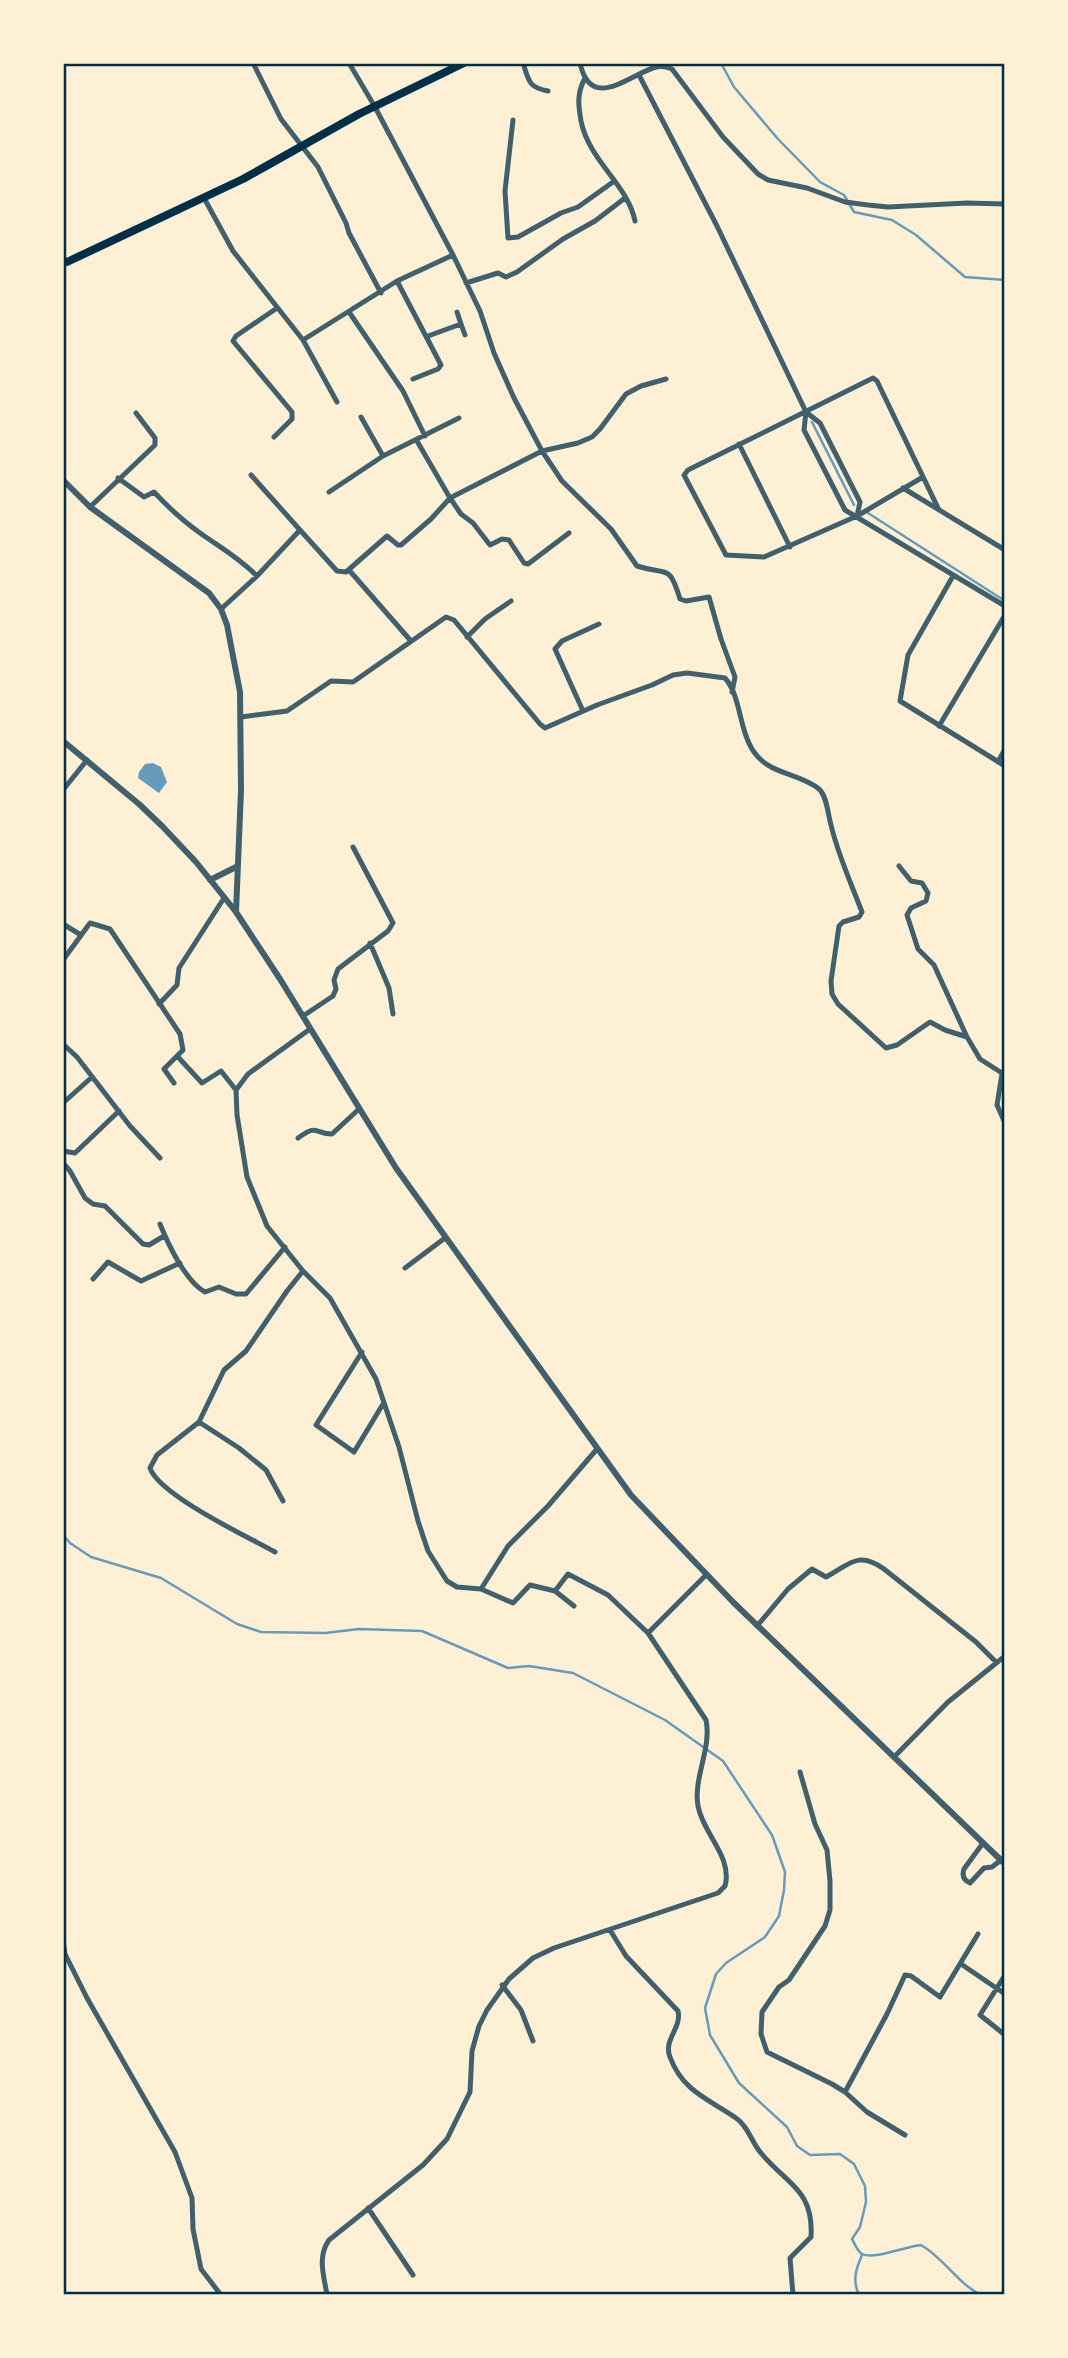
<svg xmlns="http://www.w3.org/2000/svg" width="1068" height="2358" font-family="'PT Sans',sans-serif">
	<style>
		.water { fill: #669bbc }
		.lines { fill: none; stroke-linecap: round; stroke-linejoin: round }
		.stream { stroke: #669bbc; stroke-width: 2.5 }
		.minor { stroke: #3f606c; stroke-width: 5 }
		.tertiary { stroke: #3f606c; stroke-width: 6 }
		.trunk { stroke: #003049; stroke-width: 8 }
		.neatline { fill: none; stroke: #003049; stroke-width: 2.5 }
	</style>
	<rect width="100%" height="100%" fill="#fdf0d5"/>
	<path class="water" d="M153,763L161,767L167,782L159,793L138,778L139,772L145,764Z"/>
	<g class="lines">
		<path class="stream" d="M721,63L734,87L778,139L820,182L844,195L854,212L892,220L916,235L965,277L1005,280
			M812,422L854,505
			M868,513L1005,601
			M63,1535L70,1543L91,1557L161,1578L237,1624L261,1632L325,1633L359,1629L422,1631L508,1668L529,1666L573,1673L665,1720L723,1761L772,1835L785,1872L784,1890L779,1916L765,1937L726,1963L716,1974L705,2008L710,2035L739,2083L787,2127L797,2146L810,2155L840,2154L854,2164L865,2186L866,2202L860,2227L852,2239C855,2244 857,2251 862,2254C874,2260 907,2246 921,2245C944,2258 957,2283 981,2295
			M859,2295C852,2280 856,2269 862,2255"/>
		<path class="minor" d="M253,63L281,119L318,167L346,223L349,233L381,293
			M349,63L375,107L453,255L480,311L494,353L514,398L542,451L562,481L611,529L637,566C668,576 669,563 680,599L686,601L709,597L721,639L735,677L732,692
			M523,63C529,81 528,87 548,91
			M580,63C591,113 630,74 656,67C661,66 667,67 672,69L723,137L758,174L768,180L807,188L845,202L868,205L888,207L967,203L1005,204
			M639,75L717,226L806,412L820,423L860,502L857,516
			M585,78C577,93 578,104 581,121C589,161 628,185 635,221
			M513,120L505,191L508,238L518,237L561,213L578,207L613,182
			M204,198L233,251L303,340L397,281L453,255
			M397,281L441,365L438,369L413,379
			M466,283L498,273L506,277L517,272L563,239L595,221L625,198
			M349,312L403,391L425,436
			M457,312L461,324
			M428,336L461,324L465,335
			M303,340L337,402
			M806,412L804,430L845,510L1005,606
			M361,417L383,456
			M274,437L292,419V412L233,341L236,336L277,308
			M417,441L450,498L461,514L473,523L490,545L502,539L509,540L524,563L528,564L569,533
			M739,444L790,547
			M251,475L300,530
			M923,477L857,516L764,557L726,555L684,475L688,470L873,378L877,381L939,510
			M118,478L144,497L154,492C168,507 183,521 200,533C221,548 238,557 257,576
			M903,488L1005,550
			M329,492L383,456L459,418
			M90,507L155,445V438L136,413
			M349,570L411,641
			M953,576L908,655L900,701L1005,766
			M221,609L257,576L300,530L337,571L346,572L387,536L398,545H401L431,519L450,498L542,451L578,443L592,437L600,429L626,394L641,386L666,379
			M467,637L485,619L511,601
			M583,711L555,649L562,641L599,624
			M241,717L287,711L331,681L353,682L446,617L454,620L540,724L545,728L597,705L652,685L673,675L687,673L725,678C741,696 739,731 754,752C770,775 800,773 819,789C827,796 828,815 831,825C838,855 851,883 862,912L859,917L843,922L839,926L831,981L832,994L838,1004L886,1048L897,1045L930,1022L945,1030L967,1037L980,1059L1005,1075
			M939,726L1005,615
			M998,762L1005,749
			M63,790L87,760
			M899,866L911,881L922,883L928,893L926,901L911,908L907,915L918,949L934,965L967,1037
			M63,924L81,935
			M370,943L389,988L393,1014
			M63,960L90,923L110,929L180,1034L183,1050L164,1069L174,1083
			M159,1004L177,985L179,968L224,898
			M303,1016L333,996L336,989L334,980L338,969L388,931L393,923L353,847
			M310,1029L248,1074L236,1090L237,1115L247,1177L267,1226L303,1271L330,1298L376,1379L399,1447L418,1521L428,1551L447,1581L457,1587L481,1589
			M63,1044L77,1057L130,1126L160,1158
			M178,1057L202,1083L221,1071L236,1090
			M1002,1074L997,1105L1005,1123
			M63,1103L92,1077
			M298,1138C319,1123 313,1134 332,1134L359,1109
			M63,1151L75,1153L119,1111
			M63,1163L70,1171L85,1198L93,1204L105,1206L143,1244L149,1245L164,1236
			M160,1224C168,1244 186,1282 205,1292L219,1287L236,1294H246L285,1247
			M405,1268L445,1238
			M93,1279L108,1262L141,1281L180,1263
			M362,1352L316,1425L354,1452L383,1404
			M199,1422L239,1448L266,1470L283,1501
			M275,1552C248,1537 159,1495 150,1468L157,1455L199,1422L224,1370L246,1351L287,1291L303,1271
			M555,1591L530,1585L513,1603L481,1589L508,1546L548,1506L597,1449
			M574,1606L555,1591L568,1574L608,1595L648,1633
			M757,1626L788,1589L812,1569L826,1577C849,1565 858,1550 884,1569L976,1642L996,1662
			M895,1756L948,1702L1005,1656
			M800,1772L815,1824L827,1850L830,1881V1910L825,1926L789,1980L779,1987L762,2012L761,2034L767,2052L832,2084L845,2092L867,2112L905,2135
			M983,1843L964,1869C962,1875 963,1880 970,1883L984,1868L992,1867L1001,1860
			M610,1930L626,1956L678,2011C682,2028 663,2040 670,2057C683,2092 709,2099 736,2118C748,2126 752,2143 761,2153C786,2184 814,2189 811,2237L790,2258L793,2295
			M63,1940L65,1954L87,1998L175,2152L192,2198L193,2229L201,2269L221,2295
			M961,1964L1005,1994
			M1005,1975L980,2015L1005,2035
			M502,1985L521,2010L533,2041
			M845,2092L887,2014L905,1975L911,1976L940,1997L978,1934
			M368,2208L413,2275
			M327,2295C324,2276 317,2257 329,2240L423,2165L447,2139L470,2092L472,2051L479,2026L487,2010L509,1979L533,1958L554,1948L718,1893L725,1886C733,1857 703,1834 698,1806C693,1778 712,1748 706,1720L648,1633L706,1575"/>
		<path class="tertiary" d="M63,480L90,507L209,593L221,609L227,625L240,692L241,790L236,912
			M63,741L139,804L162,826L196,862L236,912L280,979L396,1168L631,1495L733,1602L1005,1864
			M210,880L236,867"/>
		<path class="trunk" d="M63,261L67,262L243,179L359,114L464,63"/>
	</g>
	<rect width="1068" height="2358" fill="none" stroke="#fdf0d5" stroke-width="130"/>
	<rect x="65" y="65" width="938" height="2228" class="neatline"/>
</svg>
